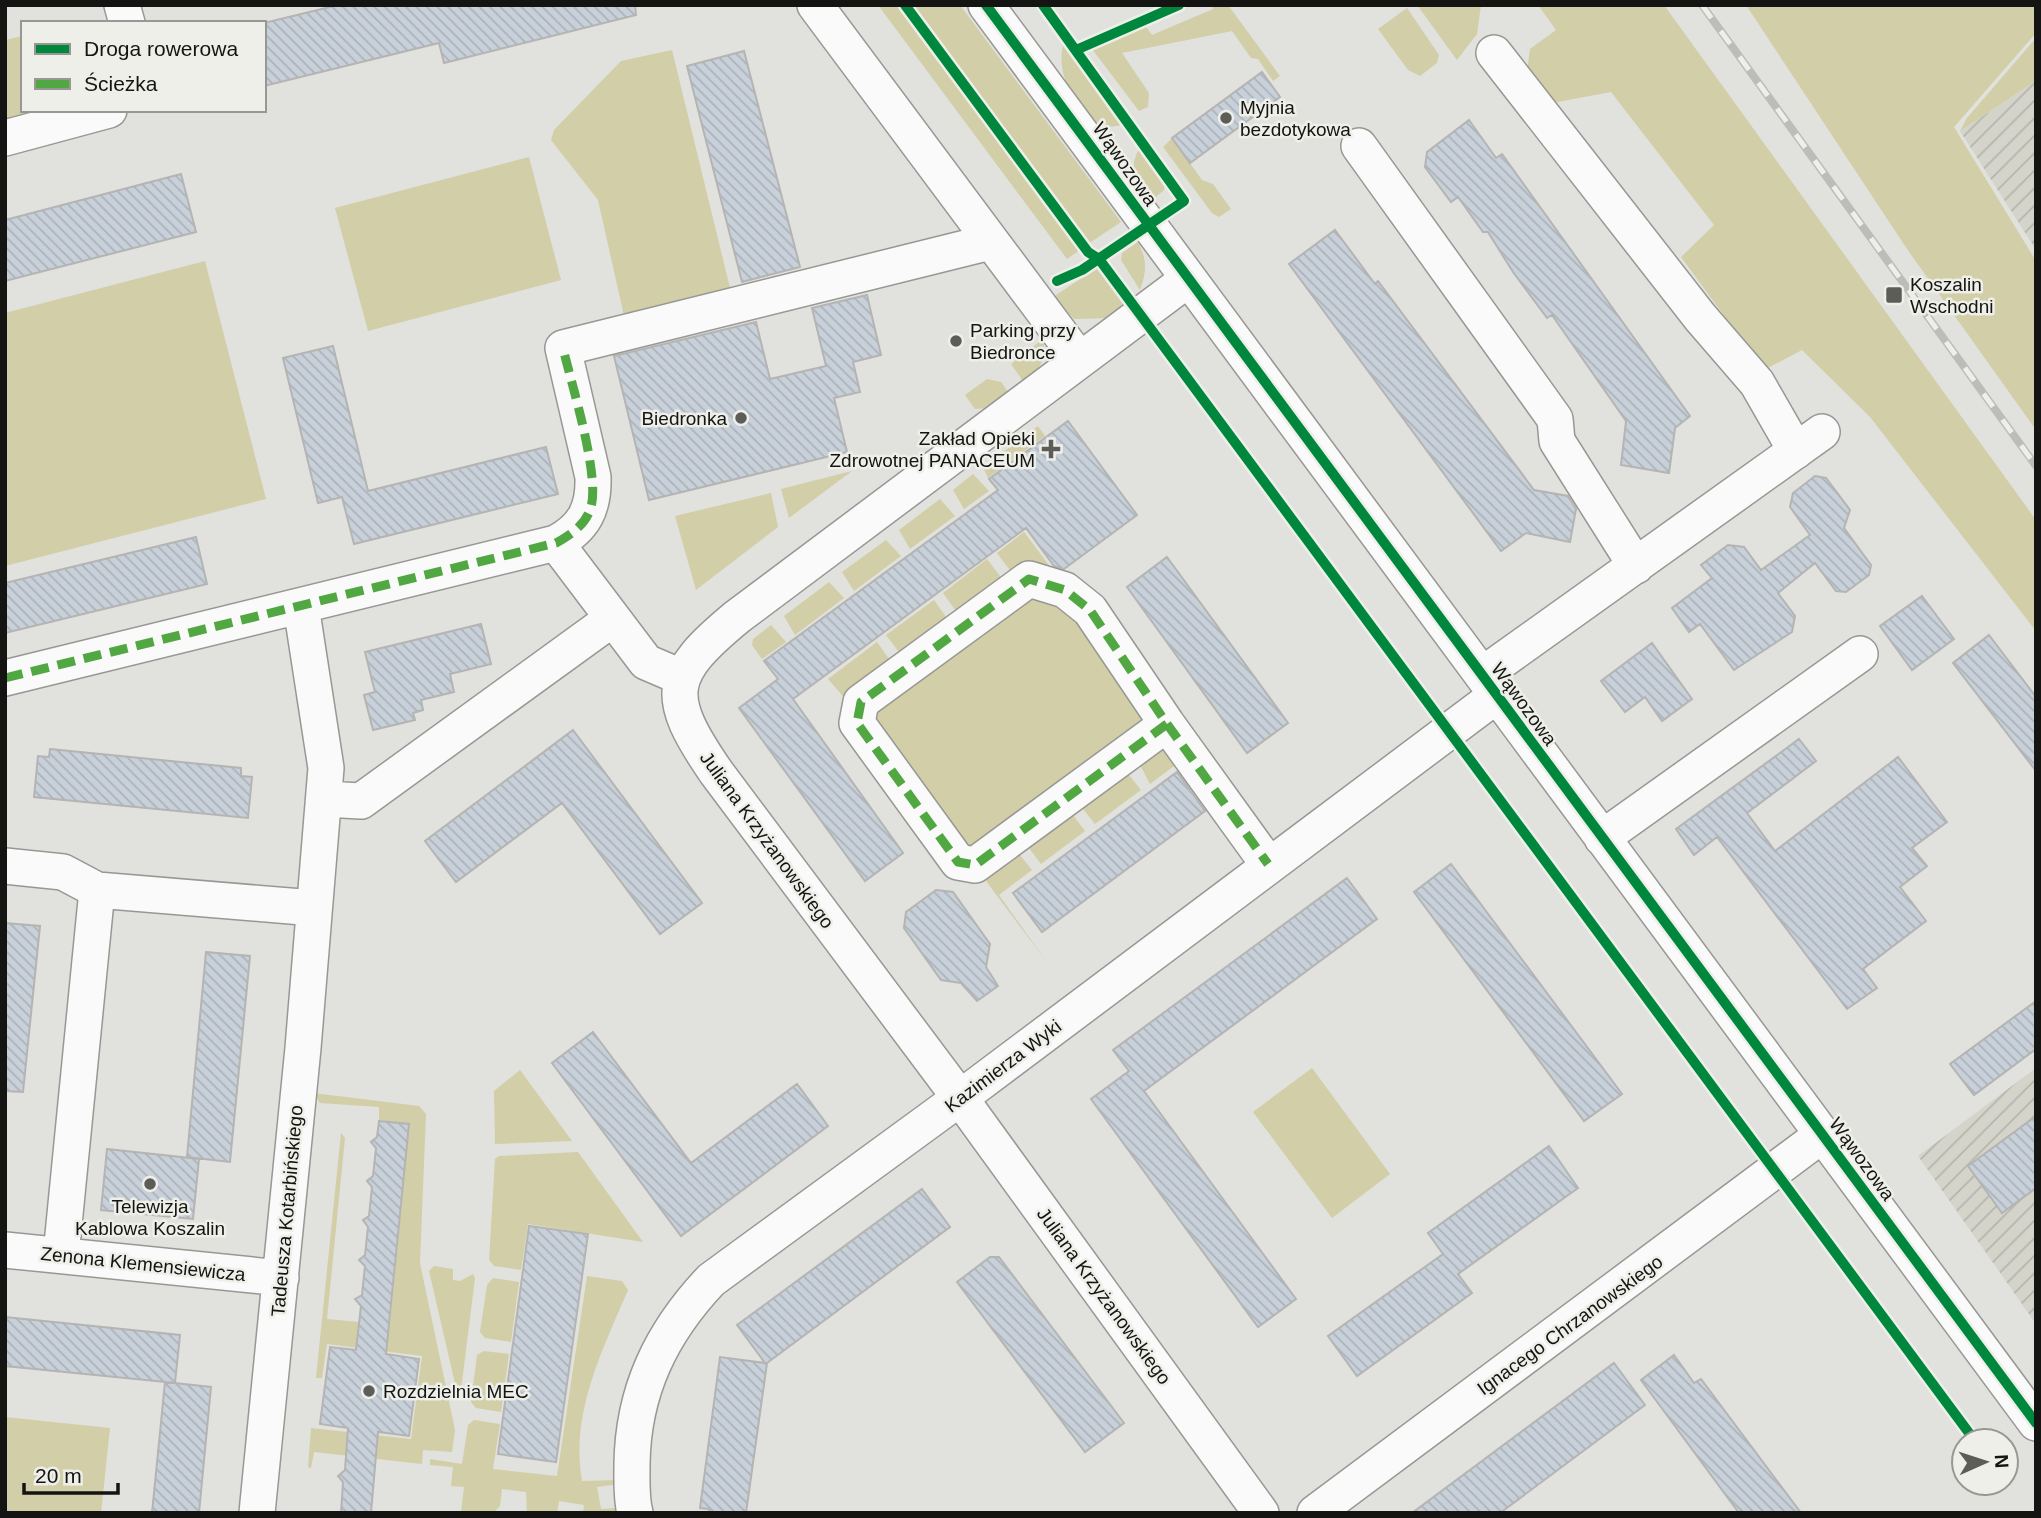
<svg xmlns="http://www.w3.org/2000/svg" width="2041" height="1518" font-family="Arial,sans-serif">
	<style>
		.industrial { fill: url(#industrial-furrows) }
		.green { fill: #d2cea8 }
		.building { fill: url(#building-back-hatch); stroke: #b4b4b3; stroke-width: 2 }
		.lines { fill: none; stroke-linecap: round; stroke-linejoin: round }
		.minor-casing { stroke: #979794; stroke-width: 38 }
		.minor { stroke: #fafafa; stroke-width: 35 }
		.rail-casing { stroke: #bcbcbb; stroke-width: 8 }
		.rail { stroke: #efefea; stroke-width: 5; stroke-dasharray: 16; stroke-linecap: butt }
		.quiet { stroke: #51a842; stroke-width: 9; stroke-dasharray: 18 9; stroke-linecap: butt }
		.cycleway-casing { stroke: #efefea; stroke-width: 15 }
		.cycleway { stroke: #00873e; stroke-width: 10 }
		.poi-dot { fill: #5c5c59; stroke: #efefea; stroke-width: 2.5 }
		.labels { text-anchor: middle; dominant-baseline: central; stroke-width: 5; stroke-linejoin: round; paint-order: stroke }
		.poi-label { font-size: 19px; fill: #141412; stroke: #efefea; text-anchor: start }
		.street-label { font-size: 19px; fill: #141412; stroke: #efefea }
	</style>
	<defs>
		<pattern id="industrial-furrows" width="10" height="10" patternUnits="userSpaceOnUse" patternTransform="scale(1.75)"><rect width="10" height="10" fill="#d4d4cb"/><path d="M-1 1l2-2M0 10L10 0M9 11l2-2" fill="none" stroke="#b5b5ad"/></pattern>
		<pattern id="building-back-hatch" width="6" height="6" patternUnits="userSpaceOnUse" patternTransform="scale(1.75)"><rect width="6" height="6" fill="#c8d0da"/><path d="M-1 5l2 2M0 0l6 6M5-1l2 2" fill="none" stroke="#abb2ba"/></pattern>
	</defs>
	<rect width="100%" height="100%" fill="#e1e1dd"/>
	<path class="industrial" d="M2036,81V250L1960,131Z
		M2036,1068V1324L1918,1156Z"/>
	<path class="green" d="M878,5H899L1080,250L1067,259Z
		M911,5H960L1121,222L1088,244Z
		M1212,5H1228L1280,76L1273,81L1258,59L1251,58L1232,31L1122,53L1149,93L1148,107L1139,111L1092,49L1145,25L1152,35L1213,9Z
		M1417,5H1481L1477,34L1457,60Z
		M1538,5H1664L2036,520V631L1870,417L1802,350L1764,370L1681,257L1714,225L1611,92L1552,103L1527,72L1530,49L1556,30Z
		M1746,5H2036V33L1954,127L2036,261V430L1907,249Z
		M1407,8L1439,55L1437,63L1420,76L1408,70L1378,29Z
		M23,36V110H63L5,126V40Z
		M2036,38V81L1960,131L1967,118Z
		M1064,43L1123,125C1116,126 1108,128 1101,125C1075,115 1054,69 1064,43Z
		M672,50L730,288L625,320L598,200L551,140L554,130L621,61Z
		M1172,138L1202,180L1213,184L1231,209L1219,217L1212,213L1163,147Z
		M1140,148L1165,183L1164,190L1150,202C1138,183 1126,170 1140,148Z
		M529,157L561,280L368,331L335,208Z
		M1138,242C1147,260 1147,271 1140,290L1121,260L1122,253Z
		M205,261L266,499L5,566V313Z
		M1097,268L1104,272L1129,307L1111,318L1074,319L1053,297Z
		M1043,339C1047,359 1040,370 1025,384L1011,364Z
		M987,379L1001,382L1008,392L993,408L975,409L965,395Z
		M1038,426L1045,436L988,478L983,467Z
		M852,471L789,518L781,489Z
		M973,474L989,491L964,509L953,490Z
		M771,493L778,527L696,590L675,516Z
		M940,499L955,516L910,549L899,530Z
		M1024,532L1057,576L1012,573L997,553Z
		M886,540L901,556L854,591L842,572Z
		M987,559L1003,580L958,614L943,593Z
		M829,582L844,598L795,635L784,616Z
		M1032,589L1075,607L1156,722L966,853L869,720L872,707Z
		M934,600L949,621L902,656L886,635Z
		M771,625L786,642L762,659L752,645L753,639Z
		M877,642L892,663L847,701L828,679Z
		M1165,741L1178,763L1150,784L1138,761Z
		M1125,770L1141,790L1095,824L1079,804Z
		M1070,811L1085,831L1041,864L1026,844Z
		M1011,852L1020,855L1032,870L999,895L1046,961L986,881L987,871Z
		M1312,1068L1390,1174L1332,1218L1253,1112Z
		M520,1070L572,1141L495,1144L494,1091Z
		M313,1093L419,1106L426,1114L420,1263L455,1430L452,1452L423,1450L422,1464L314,1452L311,1468L308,1467L311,1428L411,1439L422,1356L327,1344L322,1378H316L341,1133L345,1138L327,1319L390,1325L409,1124L379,1120V1107L320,1103Z
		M578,1152L643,1242L528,1224L521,1270L494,1266L489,1260L495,1159L499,1156Z
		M434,1266L453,1269V1280L460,1281L473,1274L475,1278L461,1390L457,1392L429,1271Z
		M587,1276L622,1281L628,1290C602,1351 570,1414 582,1481L621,1480L619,1484L597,1487L601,1509L616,1508L623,1513H583L584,1505L559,1501L557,1513H527L526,1492L502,1489L500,1506L495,1511L461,1513L464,1487L451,1486L453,1467L430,1465V1459L462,1464L468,1425L474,1420L500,1424L493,1469L557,1476Z
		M493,1278L519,1282L511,1342L485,1338L480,1332L487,1285Z
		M484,1351L509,1354L501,1412L476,1408L471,1402L477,1355Z
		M5,1417L110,1428L101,1513H5Z"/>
	<path class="building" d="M338,5H635L636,15L444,63L439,43L264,86V23Z
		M744,51L800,267L742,282L687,66Z
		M1262,72L1280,97L1190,163L1172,138Z
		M1469,120L1496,158L1502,154L1690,416L1675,428L1669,473L1621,465L1626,421L1552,315L1547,318L1513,272L1488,232H1483L1458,197L1451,202L1425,167L1427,152Z
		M181,174L196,232L5,281V220Z
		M1335,230L1375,284L1378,281L1534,490L1568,496L1576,509L1570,542L1526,533L1501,551L1289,264Z
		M867,295L881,355L853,362L860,392L834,398L847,452L649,500L614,356L756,322L770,379L826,366L812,308Z
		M333,346L368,491L546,447L558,494L354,544L342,497L318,503L283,358Z
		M1068,421L1137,515L1064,569L1054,566L1026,528L793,699L903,853L865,881L739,708L778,679L764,661L998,490L989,479Z
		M1815,476L1826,478L1850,510L1844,528L1871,565L1869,575L1846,592L1836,591L1815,563L1778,593L1795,616L1792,632L1734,670L1700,624L1689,632L1672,608L1712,578L1701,565L1728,545L1744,547L1761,570L1810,535L1790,507L1793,493Z
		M196,537L207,584L5,633V583Z
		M1167,557L1288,723L1247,753L1127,587Z
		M1922,596L1954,639L1912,670L1880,626Z
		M481,624L491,664L450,674L454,692L421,700L423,710L413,713L415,720L373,730L364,695L375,692L365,652Z
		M1989,635L2036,697V771L1953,663Z
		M1652,643L1692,699L1662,721L1645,697L1625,712L1601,681Z
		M573,730L702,903L660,934L562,803L456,882L425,841Z
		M1799,739L1816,761L1747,813L1775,851L1898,757L1947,822L1912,848L1927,866L1900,887L1926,921L1863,969L1877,988L1847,1009L1717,837L1694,855L1676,829Z
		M50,749L241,768V776L252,777L248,818L34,797L38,756L49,757Z
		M1177,772L1205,811L1042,932L1013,893Z
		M1451,864L1622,1094L1584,1121L1414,892Z
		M1347,878L1377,919L1144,1091L1296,1299L1258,1327L1091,1099L1129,1071L1113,1050Z
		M936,890L953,892L990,944L986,967L998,986L977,1001L961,983L941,980L904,928L906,912Z
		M5,923L40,926L23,1092L5,1091Z
		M206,952L250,956L230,1162L187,1157Z
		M2036,1001V1049L1974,1095L1950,1064Z
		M593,1032L691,1163L797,1084L828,1126L681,1236L552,1063Z
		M2036,1116V1188L2002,1213L1968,1166Z
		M379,1121L409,1124L386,1354L419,1359L409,1436L378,1432L371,1513H341L343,1482L338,1476L345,1470L348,1428L320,1424L330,1347L356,1350L361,1306L355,1299L362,1295L365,1266L359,1260L365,1255L368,1227L363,1220L369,1216L372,1187L367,1181L373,1176L376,1148L371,1142L377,1137Z
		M1549,1146L1578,1188L1458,1274L1472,1293L1357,1376L1328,1336L1443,1254L1428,1233Z
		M107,1149L199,1159L193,1219L101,1210Z
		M922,1189L950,1227L767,1363L746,1513H710L709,1509L700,1508L720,1357L765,1363L737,1325Z
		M529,1226L588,1234L556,1462L498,1454Z
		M990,1257H999L1124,1423L1085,1452L957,1282Z
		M5,1317L180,1335L175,1383L5,1366Z
		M1674,1355L1694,1383L1701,1379L1801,1513H1739L1641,1380Z
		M1614,1363L1645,1405L1500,1513H1412Z
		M165,1382L211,1387L199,1513H152Z"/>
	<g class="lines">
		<defs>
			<path id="minor" d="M122,5L127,23
				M815,5L1079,359
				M986,5L2036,1423
				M1494,53L1700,317L1757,383L1796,451
				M5,138L109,110
				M1359,146L1555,419L1557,441L1636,566
				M1187,280L737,617C667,675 663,695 716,772L960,1098L1261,1513
				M556,543L646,662L681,677
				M1482,675L1822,432
				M5,678L556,543C584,528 594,509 593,477L563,348L990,242
				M1167,724L975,865L958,862L857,723L861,702L1029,579L1065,590L1090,610L1167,724L1268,864
				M324,799L361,801L612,619
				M1602,838L1860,654
				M5,866L63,872L97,890L314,908
				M5,1250L281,1278
				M61,1255L97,890
				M257,1513L303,1048L326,768L301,606
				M635,1513C631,1498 632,1480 632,1464C633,1391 661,1333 711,1280L960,1098L1497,695
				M1315,1513L1822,1135"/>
		</defs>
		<use href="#minor" class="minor-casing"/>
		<use href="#minor" class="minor"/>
		<defs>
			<path id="rail" d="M1702,5L2036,466"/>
		</defs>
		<use href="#rail" class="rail-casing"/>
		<use href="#rail" class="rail"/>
		<path class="quiet" d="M5,678L556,543C570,535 584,526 590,510C602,480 571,383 563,348
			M1167,724L975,865L958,862L857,723L861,702L1029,579L1065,590L1090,610L1167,724L1268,864"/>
		<defs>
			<path id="cycleway" d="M905,5L1088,252L1099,259L1975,1441
				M986,5L2036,1423
				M1043,5L1184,201L1082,270L1057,281
				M1076,50L1179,5"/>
		</defs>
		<use href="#cycleway" class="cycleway-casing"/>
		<use href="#cycleway" class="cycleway"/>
	</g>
	<g class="poi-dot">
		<circle cx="1226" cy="118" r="7"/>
		<rect x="1885" y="286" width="18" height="18" rx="3.5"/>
		<circle cx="956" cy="341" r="7"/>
		<circle cx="741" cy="418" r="7"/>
		<path d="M1047.5 438.5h7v7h7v7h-7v7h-7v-7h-7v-7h7z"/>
		<circle cx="150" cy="1184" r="7"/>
		<circle cx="369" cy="1391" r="7"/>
	</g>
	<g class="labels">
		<g class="poi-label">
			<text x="1240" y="107">Myjnia<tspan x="1240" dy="22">bezdotykowa</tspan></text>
			<text x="1910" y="284">Koszalin<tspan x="1910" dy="22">Wschodni</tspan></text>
			<text x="970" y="330">Parking przy<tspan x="970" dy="22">Biedronce</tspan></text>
			<text x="727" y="418" text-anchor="end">Biedronka</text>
			<text x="1035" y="438" text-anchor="end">Zakład Opieki<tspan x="1035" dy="22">Zdrowotnej PANACEUM</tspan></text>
			<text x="150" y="1206" text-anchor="middle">Telewizja<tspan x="150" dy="22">Kablowa Koszalin</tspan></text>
			<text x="383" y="1391">Rozdzielnia MEC</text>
		</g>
		<g class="street-label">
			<text transform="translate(1125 164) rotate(55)">Wąwozowa</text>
			<text transform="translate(1524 704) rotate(54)">Wąwozowa</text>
			<text transform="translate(767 840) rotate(54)">Juliana Krzyżanowskiego</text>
			<text transform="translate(1003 1066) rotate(-37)">Kazimierza Wyki</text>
			<text transform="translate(1862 1159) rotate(54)">Wąwozowa</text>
			<text transform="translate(287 1211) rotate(-85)">Tadeusza Kotarbińskiego</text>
			<text transform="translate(143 1264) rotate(6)">Zenona Klemensiewicza</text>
			<text transform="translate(1104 1296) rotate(54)">Juliana Krzyżanowskiego</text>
			<text transform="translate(1570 1325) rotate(-36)">Ignacego Chrzanowskiego</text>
		</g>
	</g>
	<rect width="2041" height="1518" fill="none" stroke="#141412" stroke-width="14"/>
	<rect x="21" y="21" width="245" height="91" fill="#efefea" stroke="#979794" stroke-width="2"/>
	<rect x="35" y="44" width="35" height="10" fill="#00873e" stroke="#979794" stroke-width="2"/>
	<text x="84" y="56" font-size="21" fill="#141412">Droga rowerowa</text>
	<rect x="35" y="79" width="35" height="10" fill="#51a842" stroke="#979794" stroke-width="2"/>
	<text x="84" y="91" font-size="21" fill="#141412">Ścieżka</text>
	<g transform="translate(1985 1462) rotate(87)"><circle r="33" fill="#efefea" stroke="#979794" stroke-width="2"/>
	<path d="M0-5L12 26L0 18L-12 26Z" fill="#5c5c59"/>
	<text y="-10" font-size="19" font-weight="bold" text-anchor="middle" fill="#141412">N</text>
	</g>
	<path d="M24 1483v10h94v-10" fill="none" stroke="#141412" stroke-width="3.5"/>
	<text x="35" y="1483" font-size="21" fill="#141412" stroke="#efefea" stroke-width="5" paint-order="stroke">20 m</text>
</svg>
